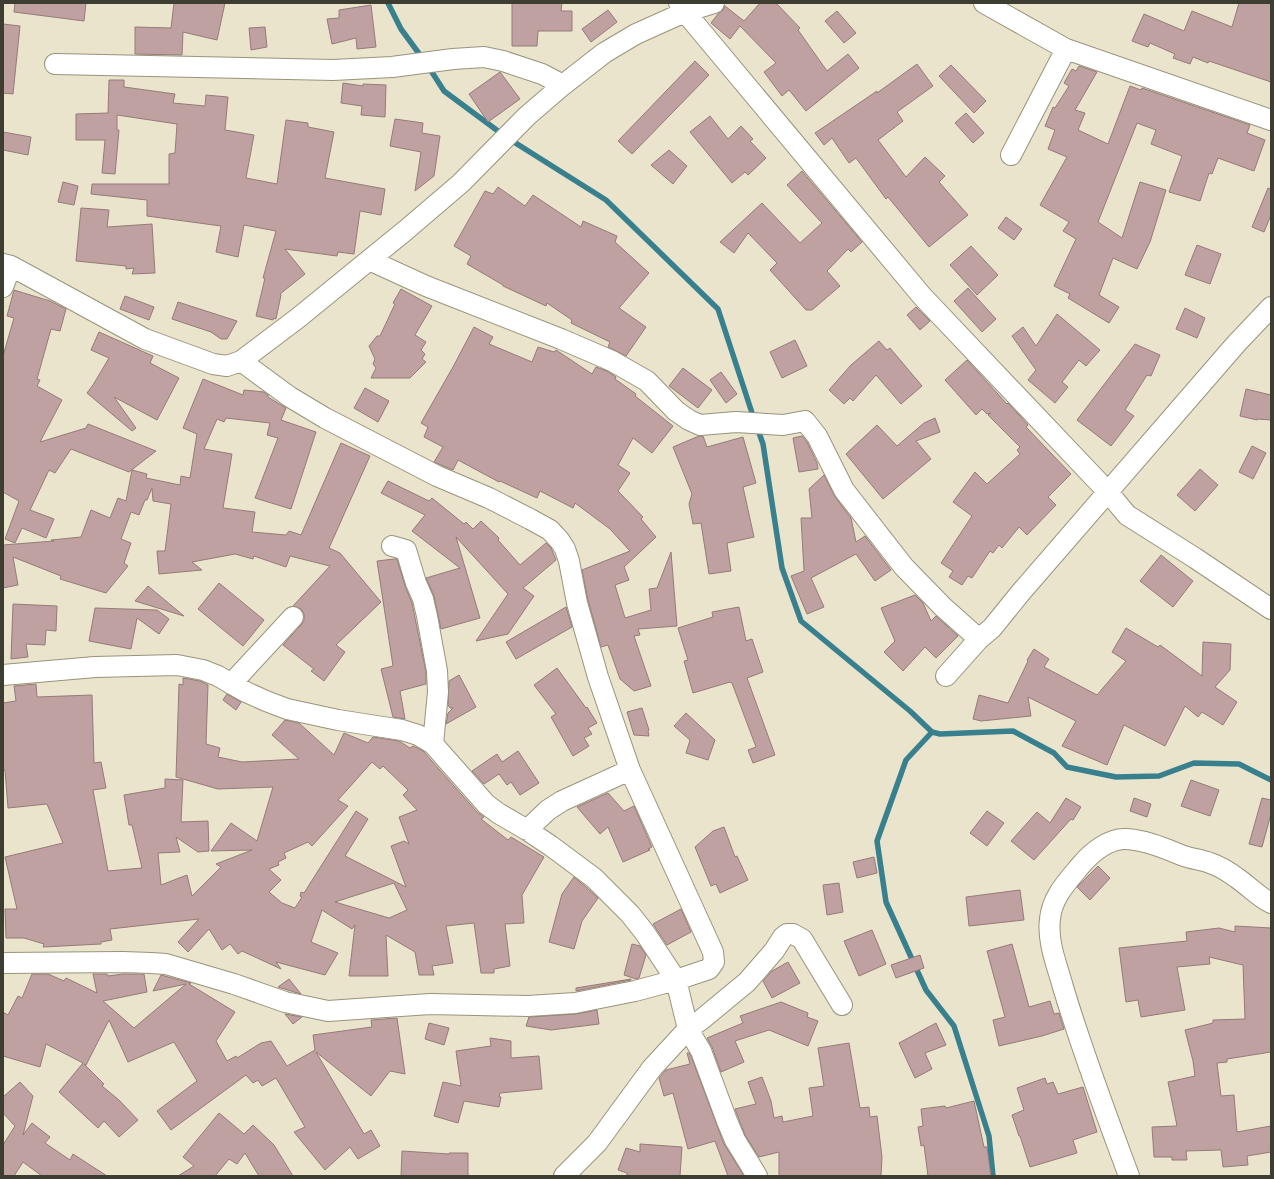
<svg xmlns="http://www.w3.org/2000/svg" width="1274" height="1179" font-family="Lato,sans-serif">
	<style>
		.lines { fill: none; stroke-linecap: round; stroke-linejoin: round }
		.stream { stroke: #39808f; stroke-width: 5.5 }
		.building { fill: #bea1a0; stroke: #967b79; fill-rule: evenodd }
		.minor-casing { stroke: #98947c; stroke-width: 22 }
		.minor { stroke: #fff; stroke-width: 20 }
	</style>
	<rect width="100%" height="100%" fill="#e9e4cb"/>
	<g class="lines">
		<path class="stream" d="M388,3L401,29L423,59
			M428,66L444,91L506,137L606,200L718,309L754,419
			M757,427L763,444L782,568L801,621L910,711L932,732L940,734L1013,731L1054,753L1067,767L1116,777L1159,776L1194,763L1239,764L1271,780
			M932,732L906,760L877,841L886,902L926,990L954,1026L989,1136L993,1176"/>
	</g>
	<path class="building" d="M15,3H86L84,21L14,12Z
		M174,3H225L217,40L183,32L182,55L135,54V27L171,28Z
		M512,3H562L561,11H572V31H538L537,46H512Z
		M760,3H776L800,28L798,30L827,71L848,54L859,68L806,111L789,90L782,96L764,72L776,63L740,26L730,39L711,23L718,14L723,10L725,6L744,21Z
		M1239,3H1271V82L1209,61L1208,63L1193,57L1190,64L1173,58L1175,54L1150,43L1148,47L1132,41L1144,14L1184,31L1192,11L1232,27Z
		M371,5L376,47L357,49L356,38L332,44L327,19L339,18V10Z
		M608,10L617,22L591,42L582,29Z
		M837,11L856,33L844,43L825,21Z
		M3,24L20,26L13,94L3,93Z
		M265,27L267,47L251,50L249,28Z
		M695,61L709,75L632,154L618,141Z
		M917,64L933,86L897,112L903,121L878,140L906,177L925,157L945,176L939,182L968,215L929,247L888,197L886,199L856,158L849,163L832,138L824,145L815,133L877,91V93Z
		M951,65L986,101L974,113L939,76Z
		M1079,66L1097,72L1075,110L1085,113L1078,130L1108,144L1130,86L1141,90L1142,88L1250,125L1247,133L1265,140L1254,171L1218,158L1212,174L1209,173L1200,201L1169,192L1182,156L1151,144L1156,130L1137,123L1098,222L1122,238L1140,182L1166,190L1150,242L1137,269L1113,258L1099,295L1119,307L1109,323L1068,298L1070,294L1054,286L1076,239L1063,231L1069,222L1040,205L1067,157L1048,149L1055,130L1045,126L1053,107L1055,108L1069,86L1064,83L1072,69L1076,71Z
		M500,72L520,99L488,122L469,94Z
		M109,80H124V87L175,94L173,103L205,106L206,95L228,97L225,130L254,135L246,178L277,184L286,120L308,123V127L334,132L325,178L385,189L381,215L360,211L354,254L338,252L337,256L285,249L305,274L280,294L281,295L276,319L274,318L273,320L256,316L265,278H263L276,231L244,225L238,257L216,252L221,226L147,216V200L91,194L92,184H169V154L175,153L177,124L117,115V130H119L115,174L102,173L105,140H76V114L108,113Z
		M343,83L363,86V84L386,85L385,117L361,115L362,106L341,103Z
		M966,113L984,133L973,143L955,123Z
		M710,116L728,139L741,126L753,139L750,141L766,158L748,175L745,172L732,183L690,132Z
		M395,119L423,123L422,133L440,136L434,176L415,191L421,152L390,146Z
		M3,132L31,137L28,155L3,150Z
		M669,150L687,166L673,184L651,165Z
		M802,171L862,242L851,252L848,249L827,271L840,286L812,310H806L770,270L777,263L748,233L734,253L720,242L762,203L800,243L822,223L787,185Z
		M63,182L78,186L74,205L58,202Z
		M498,187L525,206L533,195L581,227L583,221L617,236L615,242L649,273L619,308L646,327L626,356L608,347L610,342L571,323L572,320L547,303L546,306L503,286V285L467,264L471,256L454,246L485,191L493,194Z
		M1268,188L1271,189V215L1264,232L1252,227Z
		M81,208L109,210L107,227L152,224L155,273L132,274L134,268L126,269V266L76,261Z
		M1006,217L1022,229L1014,240L998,228Z
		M1197,245L1221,254L1210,284L1185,275Z
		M971,246L998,275L977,295L950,265Z
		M968,288L996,319L982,332L954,301Z
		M401,289L432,306L415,335L426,342L421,350L425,354L422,359L426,362L410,378H371L376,368L373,364L375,359L369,346L377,336H380L395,304L393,303Z
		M14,290L50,301L66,309L60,331L51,329L37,379L40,380L37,386L62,400L40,442L86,428L88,424L156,451L129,472L71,449L55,473L49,470L30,510L54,519L46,538L22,528L15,543L5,539L19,501L3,492V356L14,318L7,316Z
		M125,296L154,307L149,320L120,309Z
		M178,302L237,321L227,339H221L211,332L172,319Z
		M916,307L930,321L920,330L907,315Z
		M1185,308L1205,318L1197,338L1176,329Z
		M1057,314L1100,350L1086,366L1079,360L1062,382L1068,387L1055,403L1028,380L1036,370L1012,336L1023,327L1036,346Z
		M474,327L493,337L489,344L532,362L538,347L554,352L556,350L592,374L596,367L607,371L616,377L615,379L636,394L635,396L673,426L652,453L633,438L618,465L630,473L618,491L643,517L641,519L656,537L624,567L629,580L615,585L625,618L651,610L649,589L657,588L671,552L677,626L638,629L640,635L634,636L651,686L634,691L620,679L608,645L601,647L588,600L582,570L630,551L610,529L575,503L573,508L540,491L537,498L500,481L499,482L458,460L453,470L434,462L443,447L424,437L428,427L421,423L453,367Z
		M99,332L153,356L150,363L179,378L157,420L114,397L136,428L132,431L87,393L93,385L109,358L91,350Z
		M795,340L807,366L782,378L770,352Z
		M879,341L887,350L890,348L922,386L901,404L876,375L853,401L850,398L844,404L829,390L851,365Z
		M1135,344L1160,355L1151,376L1147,375L1125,410L1134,416L1111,446L1077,420Z
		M967,360L1007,404L1008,403L1028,425L1026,427L1071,474L1048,497L1056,505L1027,535L1019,527L1002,548L999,545L993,553L990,551L972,578L968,576L962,585L949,577L953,571L941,563L972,516L953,502L975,472L987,484L1020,454L1017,450L1020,447L988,415L991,413L987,414L982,409L976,415L945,380Z
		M683,368L712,390L698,408L669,386Z
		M721,372L737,394L726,403L710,380Z
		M203,379L243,395L244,390L264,392L268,395V397L286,408L281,420L316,432L291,509L255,498L278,438L267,435L270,423L226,418L224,422L217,419L204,449L232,454L223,508L255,512L252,532L286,535L289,531L301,535L341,443L370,456L329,548L340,553L381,602L336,645L345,652L324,681L311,671L314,669L283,645L301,625L304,620V614L301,609L293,606L330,566L290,556L286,567L254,556L253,559L235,554L192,562L202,570L159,574L157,551H165L171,504L153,501L152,488L147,500H145L139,515L131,512L121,539L131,543L124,563L128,566L106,593L60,579L61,576L13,557L18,585L3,588V545L54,541L51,540L81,537L91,510L110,518L118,498L126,501L132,470L147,474L146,478L180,485L181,476L190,478L197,434L183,428Z
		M365,388L389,401L378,422L354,408Z
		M1246,389L1271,395V420L1257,419V420L1240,416Z
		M935,418L940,432L916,441L931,459L883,499L846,454L877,425L897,446L924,423Z
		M699,436H703L707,447L743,437L756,483L743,487L754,537L727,543L731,571L709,574L701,523L693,524L689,504L692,494L673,447Z
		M802,436L807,442L817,463L818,469L799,472L793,438Z
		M1252,446L1266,453L1253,479L1239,472Z
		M1200,469L1218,485L1195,511L1177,495Z
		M824,475L835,497L851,518L856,542L865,536L891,570L875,581L856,554L811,578L824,607L807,614L791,576L804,571L801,518H812L809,489Z
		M388,481L429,501L432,498L464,524L466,522L473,529L481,521L499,538L498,540L520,565L546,543L551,548L556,560L523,588L534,596L508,634L476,641L508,594L456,537L480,618L441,629L434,596L426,578L460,568L412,531L425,515L381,493Z
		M1161,555L1193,581L1173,607L1140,581Z
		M394,559H397L405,586L412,603L426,672V684L400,691L405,719L393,717L381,669L393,666L377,561Z
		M219,583L264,620L243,646L198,609Z
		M148,586L184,616L135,601Z
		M915,595L923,603L931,621L936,616L958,636L936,658L925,647L903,671L884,652L895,641L881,608Z
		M13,604L57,606L56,631L46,630L45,645L26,644L28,657L11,659Z
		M566,607L572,627L516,659L506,642Z
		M739,607L746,641L752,639L763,672L747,678L775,755L753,763L748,750L756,747L732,683H731L730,682L693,693L684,661L688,660L678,628L713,617L712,612Z
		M95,608L157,610L169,619L159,634L137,618L131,649L89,641Z
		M1126,628L1158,647L1160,645L1202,676L1203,642L1231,644L1230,670L1215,687L1237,702L1223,725L1202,712L1198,717L1185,706L1165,746L1124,725L1107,765L1062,746L1076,721L1028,697L1031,716L981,721L973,719L979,695L1008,703L1028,661L1027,660L1034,649L1049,659L1044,667L1097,695L1126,661L1112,652Z
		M557,668L586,708L587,707L597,723L588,728L592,734L584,738L589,746L573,756L551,717L556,714L534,685Z
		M459,675L476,707L446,724L448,713L453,708H450L448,705L449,681Z
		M183,678L200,681L208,685L206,744L220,748L218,757L242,762L299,759L272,735L285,720L299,723L334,755L344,733L368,743L373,737L399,741L410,748L413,746L423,751L477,812L484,817L481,819L508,840L511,837L544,857L522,895L524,923L505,924L510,966L494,969V973H481L474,923L446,926L453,963L432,966L434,975H419L415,952L386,935L388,976H349L355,925L352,929L322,910L311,942L338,953L325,975L276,962L281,969L242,951L238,954L230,944L222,950L209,929L188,952L178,942L199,919L110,929L112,940L101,942V944L43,947L44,944L24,938H6L5,909H17L5,857L63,843L47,804L8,808L5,770H3V703L16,701L14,686L36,684L37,697L92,695L94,763L101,762L106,788L93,790L108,871L142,868L132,825H129L124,795L165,788V779L183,780L181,822L208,821L209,851L198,852L176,837L180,852L158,853L161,885L187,875L192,896L221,867L216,864L252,850L211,851L231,823L257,841L273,787L218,789L176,777L179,684L183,685ZM372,762L380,769L383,766L408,790L403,795L417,810L399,817L409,844L404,841L391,846L406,887L345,856L368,819L356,811L304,893L301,892L300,896L302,897L295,908L282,903L269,892L281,880L269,869L279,865L278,862L286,858L284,853L308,842L312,846L348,806L338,800ZM394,883L407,910L389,918L335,902Z
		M227,694L241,702L236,710L223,700Z
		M642,708L649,730L648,731L649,736L634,735L627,712Z
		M686,713L715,740L708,760L686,753L690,740L674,726Z
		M518,751L539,783L520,795L511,782L507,785L499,774L484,784L472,771L497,754L502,762Z
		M1191,780L1219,790L1210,816L1181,806Z
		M608,793L624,811L634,806L652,847L648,849L650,850L623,862L608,827L600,834L577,807Z
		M1066,798L1081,807L1073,820L1071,819L1034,860L1011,841L1037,812L1050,823Z
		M1134,798L1151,804L1147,817L1130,811Z
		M1262,798L1271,800V814L1262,847L1249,844Z
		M987,811L1004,823L987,846L970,833Z
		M724,827L735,857L737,856L748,880L720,893L716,884L711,886L695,847L713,831Z
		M874,857L877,873L857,878L853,862Z
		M1098,866L1110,878L1090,900L1077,887Z
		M574,877L586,887L598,898L582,921L574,949L549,942L562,894Z
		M839,883L843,912L827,915L823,885Z
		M1020,890L1024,920L969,926L966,897Z
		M681,909L691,932L667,945L653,924Z
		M1235,926L1271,928V1052L1227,1059V1062L1217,1063L1221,1096L1234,1095L1237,1132L1271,1126V1152L1247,1156L1248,1165L1223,1167L1221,1150L1186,1151L1187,1160H1172V1157H1154L1152,1127L1177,1126L1168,1082L1195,1076L1193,1061L1185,1030L1213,1023V1020L1245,1019L1243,965L1209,957L1210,964L1177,967L1185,1010L1141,1017L1138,1000L1126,1002L1119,948L1187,941L1186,932L1219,928L1235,932Z
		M872,930L886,964L859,976L844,941Z
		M632,944L640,946L646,955L639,978L636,979L624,975Z
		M1012,944L1029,1007L1050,1001L1054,1014L1059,1013L1064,1029L1042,1036L999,1046L993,1020L1005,1017L987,951Z
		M920,955L924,968L896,978L891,965Z
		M788,962L800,983L772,998L763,981L772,971Z
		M32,974H48L64,981L66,978L97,993L93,974H107L108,976L123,974H144L147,992L103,1001L134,1028L186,984L153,991L161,975L191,983L189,984L235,1012L216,1041L227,1061L236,1056L237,1058L261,1043L271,1041L287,1066L315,1050L313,1035L372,1027L371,1020L397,1018L405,1074L390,1071L371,1096L316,1052L364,1134L371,1130L380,1146L358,1159L350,1147L325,1170L294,1132L305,1127L276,1078L262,1086L258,1080L253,1083L246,1075L171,1130L157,1111L197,1081L174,1042L128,1062L109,1020L86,1065L84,1064L104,1084L102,1086L119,1100L138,1120L119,1137L104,1121L98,1128L59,1092L83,1063L46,1044L40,1067L3,1056V1012L8,1015L18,996L22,998Z
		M289,979L301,994L278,987Z
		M631,979V980L576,991V988Z
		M781,1002L808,1013L807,1017L818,1021L808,1046L769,1030L735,1041L744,1062L721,1072L712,1047L707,1038L743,1023L740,1016Z
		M597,1010L599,1024L551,1030L526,1026L529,1017L576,1014Z
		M285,1014L302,1017L293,1024Z
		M429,1023L449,1028L444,1045L425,1039Z
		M936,1023L946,1045L925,1053L932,1069L915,1078L899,1043Z
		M490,1038L511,1041V1058L539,1056L542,1089L500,1093L499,1097H501L499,1107L464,1101L458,1123L434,1116L443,1082L461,1086L456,1051L491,1046Z
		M849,1043L860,1108L869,1107L870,1117L877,1116L882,1157L881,1176H779V1152L759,1157L745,1135L735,1109L756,1104L748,1082L762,1077L771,1101L774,1118L782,1116L783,1122L813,1116L809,1088L824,1086L818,1048Z
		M687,1053H689L691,1056L724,1144L744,1176H728L715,1141L688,1149L673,1093L664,1096L659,1078L666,1070L690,1064Z
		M1045,1078L1047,1084L1053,1082L1058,1094L1083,1087L1097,1132L1073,1140L1077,1153L1030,1167L1020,1136H1019L1012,1115L1024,1110L1017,1088Z
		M20,1082L33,1096L23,1135L32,1123L50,1137L45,1143L70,1160L73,1154L107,1176H42L23,1162L14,1176H3V1145L15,1126L3,1113V1097Z
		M974,1101L984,1147H987L991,1176H928L924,1145L921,1146L918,1127L923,1126L921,1109L945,1106L946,1108Z
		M219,1113L244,1134L253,1125L274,1145L293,1176H259L245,1153L237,1164L229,1159L215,1176H178L194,1166L183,1157Z
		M640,1144L682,1147L680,1176H627V1173L618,1170L626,1148L640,1152Z
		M402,1151L449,1154V1153H468V1176H401Z"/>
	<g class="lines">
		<defs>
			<path id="minor" d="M679,3L685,12L922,296L1108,492L1127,515L1195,558L1271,609
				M984,3L1066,49L1271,120
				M55,64L333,70L392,67L453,59L484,57L503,61L542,74L563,85
				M1011,155L1066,49
				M369,260L426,286L561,339L612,361L647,381L676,411L689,420L700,425L736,422L783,425L805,421L817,436L844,490L904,567L943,607L979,639
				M3,264L11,266L145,339L213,364L227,366L241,361L298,318L406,230L461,183L527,116L563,85L604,53L636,34L685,12L714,3
				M3,287L11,266
				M392,546L406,550L416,583L423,599L427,616L437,671L438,692L433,744
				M3,675L95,667L177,665L203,670L218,676L246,692L266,701L287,709L338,720L402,730L418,735L433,744L486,804L498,813L527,830L551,846L594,878L630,914L645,933L676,980L688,1029L701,1051L727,1121L735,1140L757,1176
				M946,676L979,639L992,628L1022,591L1236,344L1271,307
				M231,684L293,617
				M527,830L548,810L562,801L630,770
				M3,963L123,962L151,963L166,964L234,984L285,1002L328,1011L430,1004L528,1006L575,1003L635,991L676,980L709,969L714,962L713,952L708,941L630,770L598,677L577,603L569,561L565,549L560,541L550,530L530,519L489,498L437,476L325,418L290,397L241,361
				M564,1176L597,1143L652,1068L688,1029L701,1020L747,982L774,951L783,937L787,934H793L802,939L842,1005
				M1129,1176C1106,1114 1082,1051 1063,987C1057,965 1047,942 1050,919C1052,897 1067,882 1081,865C1091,853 1109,838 1126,839C1146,840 1166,849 1184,856C1193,859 1202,860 1210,863C1219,866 1229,872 1237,878C1249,886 1258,897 1271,903"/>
		</defs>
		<use href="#minor" class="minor-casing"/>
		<use href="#minor" class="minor"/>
	</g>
	<rect width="1274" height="1179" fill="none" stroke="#3e3d32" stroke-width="8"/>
</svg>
